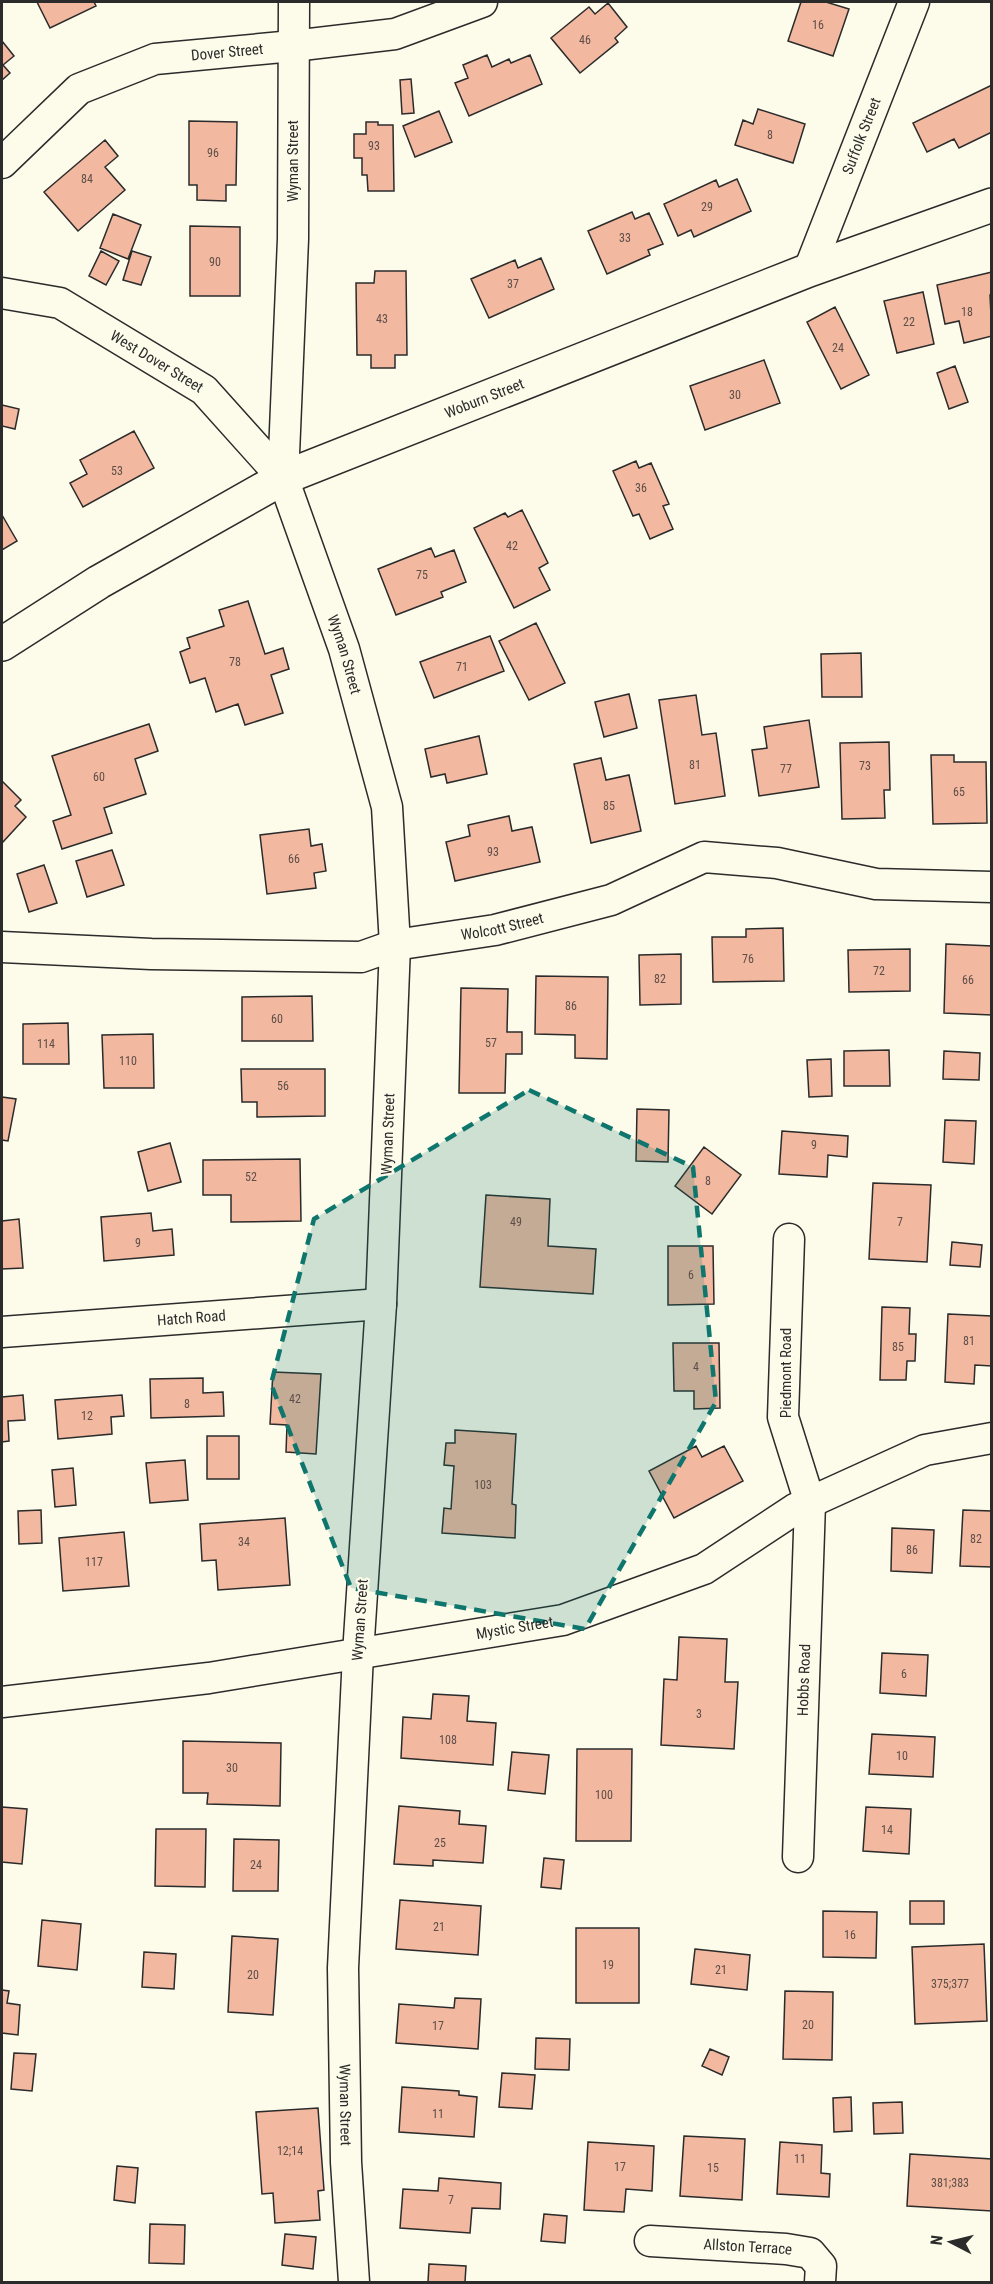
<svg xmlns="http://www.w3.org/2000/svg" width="993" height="2284" font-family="'Roboto Condensed',sans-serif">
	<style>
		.building { fill: #f2b8a0; stroke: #2b2b2b; stroke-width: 1.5 }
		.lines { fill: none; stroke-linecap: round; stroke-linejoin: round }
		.street-casing { stroke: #2b2b2b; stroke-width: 33 }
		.secondary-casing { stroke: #2b2b2b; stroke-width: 36 }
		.street { stroke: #fdfbea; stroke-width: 30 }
		.secondary { stroke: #fdfbea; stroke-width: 33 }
		.marked { fill: #0f766e; fill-opacity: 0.2; stroke: #0f766e; stroke-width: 4.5; stroke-dasharray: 12 8; stroke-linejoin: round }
		.labels { text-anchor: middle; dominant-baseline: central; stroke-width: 4.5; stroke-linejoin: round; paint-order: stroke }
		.number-label { font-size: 12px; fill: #5d4e48 }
		.street-label { font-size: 15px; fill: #2b2b2b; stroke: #fdfbea }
	</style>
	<rect width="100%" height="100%" fill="#fdfbea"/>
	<path class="building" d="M37,2H94L96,6L50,28Z
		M801,2H826L849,9L833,56L788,41Z
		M608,3L627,27L615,38L618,42L580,73L551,38L589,7L595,14Z
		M2,41L14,56L3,65L10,73L2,80Z
		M487,55L492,67L509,59L511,63L530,55L542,84L469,116L455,83L468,78L463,65Z
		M411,79L414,113L402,114L400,80Z
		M992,85V132L959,148L954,139L927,152L913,123Z
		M758,109L805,124L793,163L735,145L743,120L753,124Z
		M439,111L452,142L415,157L403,126Z
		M189,121L237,122L236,185H226V201L197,200V185H189Z
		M366,122H378V125H393L394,191H368L367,175H362V158H354V134H366Z
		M105,140L118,156L105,167L125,190L78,231L44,192Z
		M737,179L751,211L694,237L691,230L678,236L664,204L716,180L719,187Z
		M632,212L635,219L649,213L663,244L648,250L650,255L607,274L588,231Z
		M113,214L141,225L128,259L100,248Z
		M190,226L240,227V296H190Z
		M101,251L119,261L106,285L89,276Z
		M132,251L151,257L141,285L123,280Z
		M541,258L554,289L489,318L471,279L515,260L518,268Z
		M375,271H406L407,355H395V368H371V355H357L356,283H374Z
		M992,272V294L990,295L992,336L964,343L959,321L945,324L937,285Z
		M923,292L934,344L897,353L884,301Z
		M835,307L869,375L841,389L807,322Z
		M764,360L780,403L705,430L690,386Z
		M955,366L968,402L949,409L937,373Z
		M2,405L19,409L15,429L2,426Z
		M134,431L154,468L83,507L70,483L87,474L80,460Z
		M636,461L639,468L651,463L669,504L663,506L673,529L650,539L639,514L633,516L613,471Z
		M522,510L548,563L539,568L550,590L514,608L474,528L505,513L508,517Z
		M2,515L17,541L2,550Z
		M431,548L435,557L454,550L466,582L441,592L443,597L396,615L378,569Z
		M248,601L265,654L283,648L289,669L271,675L283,713L245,725L238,704L216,712L205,678L190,683L180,652L190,648L187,638L224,626L219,610Z
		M536,623L565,683L529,700L499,641Z
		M490,636L504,671L434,698L420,662Z
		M861,653L862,697H822L821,654Z
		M629,694L637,728L604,737L595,702Z
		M696,695L702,735L716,733L725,796L675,804L659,700Z
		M809,720L819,787L759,796L752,750L767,748L764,727Z
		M149,724L158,751L135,759L146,794L104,808L112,833L62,849L53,821L71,815L52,756Z
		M479,736L487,774L447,783L445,774L431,777L425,749Z
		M889,742L890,790H884L885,818L842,819L840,743Z
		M931,755H954V762H986L987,823L933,824Z
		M601,758L606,780L629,775L641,831L591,843L574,764Z
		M2,781L21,800L15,806L26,817L2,843Z
		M509,816L512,831L532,827L540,862L455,881L446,842L470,836L468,825Z
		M309,829L311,846L322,844L326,871L314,873L316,888L267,894L260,835Z
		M112,850L124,885L87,897L76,861Z
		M44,865L57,903L29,912L17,874Z
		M783,928L784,981L713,982L712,937H746V929Z
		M946,944L992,946V1015L944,1013Z
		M910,949V991L849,992L848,950Z
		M681,954V1004L640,1005L639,955Z
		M536,976L608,977L607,1059L575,1058V1035L535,1034Z
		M461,988L508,989L507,1032H522V1054H506L505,1093H459Z
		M312,996L313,1041H242V997Z
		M68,1023L69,1064H23V1024Z
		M153,1034L154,1088H104L102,1035Z
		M889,1050L890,1086H844V1051Z
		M944,1051L980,1053L979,1080L943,1079Z
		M831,1059L832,1096L809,1097L807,1060Z
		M241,1069H325V1116L257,1117V1102H242Z
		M2,1097L16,1099L8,1141L2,1140Z
		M637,1109L669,1110L668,1162L636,1161Z
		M945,1120L976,1121L974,1164L943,1162Z
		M782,1131L848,1136L847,1157L828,1155L827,1177L779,1174Z
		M170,1143L181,1182L148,1191L138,1152Z
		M704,1147L741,1175L712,1214L675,1186Z
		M300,1159L301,1221L231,1222V1195H203V1160Z
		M873,1183L931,1185L927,1262L869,1259Z
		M486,1195L550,1199L548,1246L596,1249L593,1294L480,1287Z
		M151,1213L153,1231L172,1229L174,1255L104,1261L101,1217Z
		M19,1219L23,1268L2,1269V1221Z
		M952,1242L982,1245L980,1267L950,1265Z
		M668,1246H713L714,1304L668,1305Z
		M882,1307L910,1308L909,1334H916L915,1361H907L906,1380H880Z
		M948,1314L992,1316V1366L975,1365L974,1384L945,1382Z
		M673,1343H719L720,1408L694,1409V1391H674Z
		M273,1372L321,1374L316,1454L286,1452L287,1425L270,1424Z
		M203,1378V1393L223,1392L224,1416L151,1418L150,1379Z
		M23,1395L25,1420L8,1421L9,1441L2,1442V1397Z
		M122,1395L124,1416L111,1417L112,1434L58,1439L55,1400Z
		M455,1430L516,1434L512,1504L516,1505L515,1538L442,1533L444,1508L451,1509L454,1466L444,1465L446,1443H455Z
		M207,1436H239V1479H207Z
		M696,1446L702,1457L724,1446L743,1481L674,1518L649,1471Z
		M185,1460L188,1500L150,1503L146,1463Z
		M73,1468L76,1505L55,1507L52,1470Z
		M41,1510L42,1543L19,1544L18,1511Z
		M963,1510L992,1511V1567L960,1566Z
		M285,1518L290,1585L218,1590L216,1560L202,1561L200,1524Z
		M892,1528L934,1530L932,1573L891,1571Z
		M124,1532L129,1586L63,1591L59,1538Z
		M679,1637L727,1639L725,1682H738L734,1749L661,1745L664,1679L677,1680Z
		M882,1653L928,1655L926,1696L880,1693Z
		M433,1694L469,1696L467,1721L496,1723L493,1765L401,1758L403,1717L431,1719Z
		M872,1734L935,1737L933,1777L869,1774Z
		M183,1741L281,1743L280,1806L207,1804L208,1793H183Z
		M577,1749H632L631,1841H576Z
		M512,1752L549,1755L545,1794L508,1790Z
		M399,1806L460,1811L459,1824L486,1826L483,1863L433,1860V1866L394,1864Z
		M2,1807L27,1809L22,1864L2,1862Z
		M866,1807L911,1809L909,1854L863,1851Z
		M156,1829H206L205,1887L155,1886Z
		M234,1839L279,1840L278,1891H233Z
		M544,1858L564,1860L561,1889L541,1887Z
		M400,1900L481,1906L478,1955L396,1949Z
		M910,1901H944V1924H910Z
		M823,1911L877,1912L876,1958L823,1957Z
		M42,1920L81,1924L77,1970L38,1966Z
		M576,1928H639V2003H576Z
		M232,1936L278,1939L273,2015L228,2012Z
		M984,1944L987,2021L915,2024L912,1947Z
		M695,1949L750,1955L747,1990L691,1984Z
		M144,1952L176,1954L174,1989L142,1987Z
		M2,1990L9,1991L7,2003L20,2005L18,2035L2,2033Z
		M785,1991L833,1992L832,2060L783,2059Z
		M455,1998L481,1999L478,2049L396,2043L399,2004L454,2008Z
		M536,2038L570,2039L569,2070L535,2069Z
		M710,2049L729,2057L722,2075L702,2066Z
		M14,2053L36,2054L32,2091L11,2089Z
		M502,2073L535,2075L532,2109L499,2107Z
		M402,2087L459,2091V2095L477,2097L474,2137L399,2132Z
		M851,2097L852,2131L834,2132L833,2098Z
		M902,2102L903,2133L874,2134L873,2103Z
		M318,2108L324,2190L318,2191L320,2220L275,2223L273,2193L262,2194L256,2112Z
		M684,2136L745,2139L742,2200L680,2196Z
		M588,2142L654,2146L652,2191L626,2189L624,2212L584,2210Z
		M780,2142L822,2145L821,2173L830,2174L829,2197L777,2194Z
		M910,2154L992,2159V2211L907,2206Z
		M117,2166L138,2168L135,2203L114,2200Z
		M439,2178L501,2183L500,2209L472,2208L470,2233L400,2228L403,2189L438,2191Z
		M544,2214L567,2216L565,2243L541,2241Z
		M150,2224L185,2225L184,2264L149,2263Z
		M285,2234L316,2237L313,2269L282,2265Z
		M429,2264L466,2266L465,2282H428Z"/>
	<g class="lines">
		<defs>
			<g id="street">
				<path id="s1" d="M294,2L293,239L283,478L344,649L387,807L395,945L381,1304L358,1654L343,1968L346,2162L354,2282"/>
				<path id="s2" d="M2,163L79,89L155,59L293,46L395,34L482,2"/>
				<path id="s3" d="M809,270L914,2"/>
				<path id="s4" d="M2,293L60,303L204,390L283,478"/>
				<path id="s5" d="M2,947L151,954L361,957L395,945L495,930L611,900L704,857L777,863L876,884L992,887"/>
				<path d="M789,1239L783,1417L810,1503L798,1857"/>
				<path id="s6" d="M2,1332L381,1304"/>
				<path id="s7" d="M2,1702L209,1678L563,1620L704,1569L795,1509L925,1450L992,1438"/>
				<path id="s8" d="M650,2241L786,2249L810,2253L821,2266L820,2282"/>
			</g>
			<g id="secondary">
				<path id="s9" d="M2,644L99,582L283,478L809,270L992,205"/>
			</g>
		</defs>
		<use href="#street" class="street-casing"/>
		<use href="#secondary" class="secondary-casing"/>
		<use href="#street" class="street"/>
		<use href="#secondary" class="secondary"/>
	</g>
	<path class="marked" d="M529,1090L693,1167L716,1402L585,1629L351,1588L271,1384L314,1219Z"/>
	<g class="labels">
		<g class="number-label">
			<text x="818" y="25">16</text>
			<text x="585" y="40">46</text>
			<text x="770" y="135">8</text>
			<text x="374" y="146">93</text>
			<text x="213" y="153">96</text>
			<text x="87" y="179">84</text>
			<text x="707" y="207">29</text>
			<text x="625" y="238">33</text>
			<text x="215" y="262">90</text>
			<text x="513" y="284">37</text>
			<text x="967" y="312">18</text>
			<text x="382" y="319">43</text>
			<text x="909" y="322">22</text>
			<text x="838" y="348">24</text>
			<text x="735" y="395">30</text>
			<text x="117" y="471">53</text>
			<text x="641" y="488">36</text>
			<text x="512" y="546">42</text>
			<text x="422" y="575">75</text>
			<text x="235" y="662">78</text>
			<text x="462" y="667">71</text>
			<text x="695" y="765">81</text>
			<text x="865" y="766">73</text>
			<text x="786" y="769">77</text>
			<text x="99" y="777">60</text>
			<text x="959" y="792">65</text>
			<text x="609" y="806">85</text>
			<text x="493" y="852">93</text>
			<text x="294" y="859">66</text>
			<text x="748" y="959">76</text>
			<text x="879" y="971">72</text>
			<text x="660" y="979">82</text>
			<text x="968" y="980">66</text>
			<text x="571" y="1006">86</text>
			<text x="277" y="1019">60</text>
			<text x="491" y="1043">57</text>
			<text x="46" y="1044">114</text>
			<text x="128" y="1061">110</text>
			<text x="283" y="1086">56</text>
			<text x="814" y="1145">9</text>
			<text x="251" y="1177">52</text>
			<text x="708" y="1181">8</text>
			<text x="516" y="1222">49</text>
			<text x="900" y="1222">7</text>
			<text x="138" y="1243">9</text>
			<text x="691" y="1275">6</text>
			<text x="969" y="1341">81</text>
			<text x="898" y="1347">85</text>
			<text x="696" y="1367">4</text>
			<text x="295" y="1399">42</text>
			<text x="187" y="1404">8</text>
			<text x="87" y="1416">12</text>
			<text x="483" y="1485">103</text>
			<text x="976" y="1539">82</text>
			<text x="244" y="1542">34</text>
			<text x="912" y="1550">86</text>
			<text x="94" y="1562">117</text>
			<text x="904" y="1674">6</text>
			<text x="699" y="1714">3</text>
			<text x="448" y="1740">108</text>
			<text x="902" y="1756">10</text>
			<text x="232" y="1768">30</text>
			<text x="604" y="1795">100</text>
			<text x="887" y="1830">14</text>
			<text x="440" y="1843">25</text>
			<text x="256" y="1865">24</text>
			<text x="439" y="1927">21</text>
			<text x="850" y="1935">16</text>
			<text x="608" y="1965">19</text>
			<text x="721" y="1970">21</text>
			<text x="253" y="1975">20</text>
			<text x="950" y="1984">375;377</text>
			<text x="808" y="2025">20</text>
			<text x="438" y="2026">17</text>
			<text x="438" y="2114">11</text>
			<text x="290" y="2151">12;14</text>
			<text x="800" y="2159">11</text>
			<text x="620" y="2167">17</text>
			<text x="713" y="2168">15</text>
			<text x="950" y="2183">381;383</text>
			<text x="451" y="2200">7</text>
		</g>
		<g class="street-label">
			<text stroke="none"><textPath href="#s2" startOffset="261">Dover Street</textPath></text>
			<text stroke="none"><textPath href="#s3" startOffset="144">Suffolk Street</textPath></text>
			<text transform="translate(293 161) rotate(-90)">Wyman Street</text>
			<text stroke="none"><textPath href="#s4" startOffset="172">West Dover Street</textPath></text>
			<text stroke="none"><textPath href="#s9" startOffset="543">Woburn Street</textPath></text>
			<text stroke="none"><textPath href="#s1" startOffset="663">Wyman Street</textPath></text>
			<text stroke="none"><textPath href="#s5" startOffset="504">Wolcott Street</textPath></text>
			<text transform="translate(388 1134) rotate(-88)">Wyman Street</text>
			<text stroke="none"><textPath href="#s6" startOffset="190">Hatch Road</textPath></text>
			<text transform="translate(786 1373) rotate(-90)">Piedmont Road</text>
			<text transform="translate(360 1620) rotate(-86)">Wyman Street</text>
			<text stroke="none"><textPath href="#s7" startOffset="518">Mystic Street</textPath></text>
			<text transform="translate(804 1680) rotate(-88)">Hobbs Road</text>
			<text stroke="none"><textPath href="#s1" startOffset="2121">Wyman Street</textPath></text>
			<text stroke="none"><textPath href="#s8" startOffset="98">Allston Terrace</textPath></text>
		</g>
	</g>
	<rect width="993" height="2284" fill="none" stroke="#2b2b2b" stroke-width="6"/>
	<g transform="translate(951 2242) rotate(277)" stroke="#fdfbea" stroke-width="4.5" paint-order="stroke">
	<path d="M0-4.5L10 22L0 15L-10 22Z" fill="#2b2b2b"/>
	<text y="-9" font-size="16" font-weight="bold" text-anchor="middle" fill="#2b2b2b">N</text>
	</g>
</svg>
